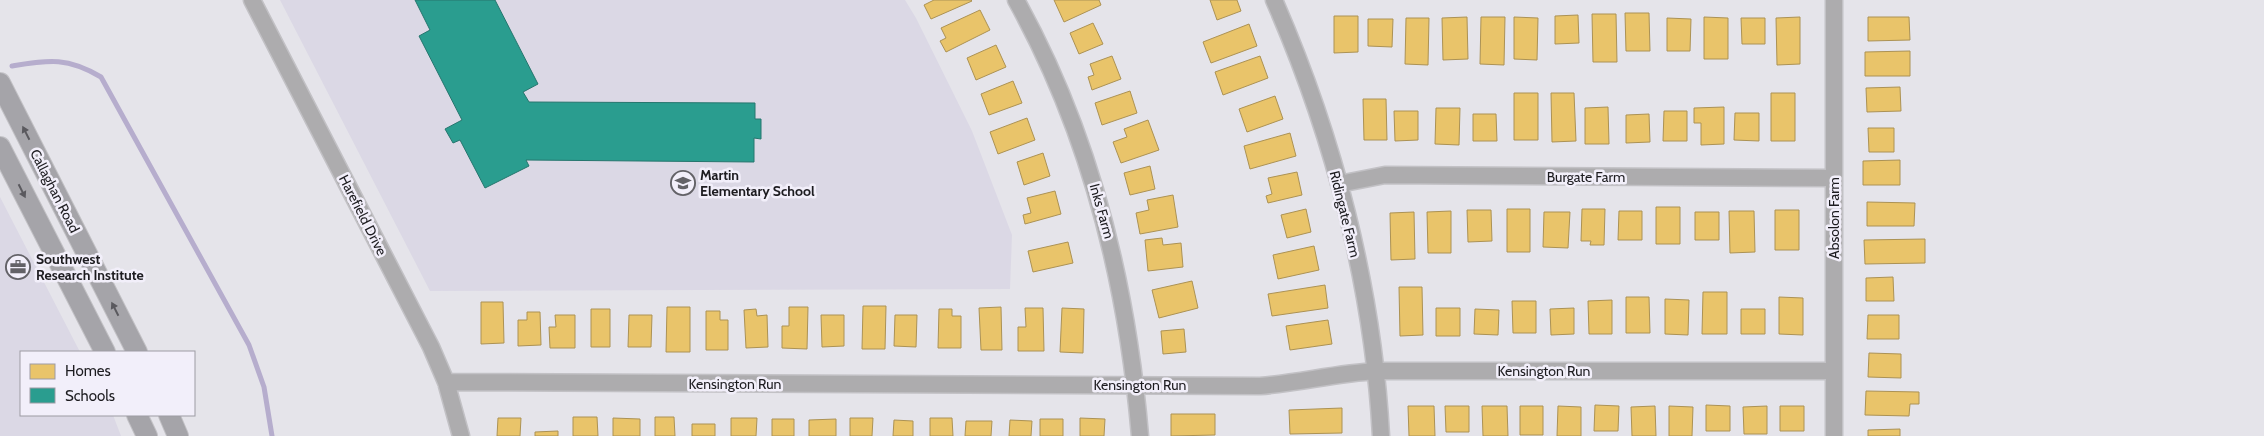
<svg xmlns="http://www.w3.org/2000/svg" width="2264" height="436" font-family="Cabin,sans-serif">
	<style>
		.built { fill: #dbd8e5 }
		.homes { fill: #e9c46a; stroke: #ac9254 }
		.schools { fill: #2a9d8f; stroke: #26766e }
		.lines { fill: none; stroke-linecap: round; stroke-linejoin: round }
		.stream { stroke: #b6adcd; stroke-width: 5 }
		.minor-casing { stroke: #c2c1c5; stroke-width: 19 }
		.major-casing { stroke: #c2c1c5; stroke-width: 22 }
		.minor { stroke: #adacae; stroke-width: 16 }
		.major { stroke: #a5a4a9; stroke-width: 20 }
		.oneway { fill: #5a595e }
		.labels { text-anchor: middle; dominant-baseline: central; stroke-width: 5; stroke-linejoin: round; paint-order: stroke }
		.poi-label { font-size: 14px; font-weight: bold; fill: #1d1c20; stroke: #f2effa; text-anchor: start }
		.street-label { font-size: 14px; fill: #1d1c20; stroke: #f2effa }
	</style>
	<rect width="100%" height="100%" fill="#e5e4ea"/>
	<path class="built" d="M280,0H905L916,18L972,131L1012,235L1010,289L430,291Z
		M0,197L80,352H21V415H113L121,436H0Z"/>
	<path class="homes" d="M934,0H971L972,1L931,19L924,5Z
		M1054,0H1099L1101,5L1064,22Z
		M1210,0H1237L1241,11L1217,20Z
		M980,10L990,30L946,52L940,41L946,38L941,28Z
		M1625,13H1649L1650,51H1626Z
		M1592,14H1616L1617,62H1593Z
		M1578,15L1579,43L1555,44V16Z
		M1334,16H1358V52L1334,53Z
		M1467,17L1468,59L1443,60L1442,18Z
		M1481,17H1505L1504,65L1480,64Z
		M1514,17L1538,18L1537,60L1514,59Z
		M1704,17L1728,18V59H1704Z
		M1800,17V64L1777,65L1776,18Z
		M1868,17H1909L1910,40L1868,41Z
		M1406,18H1429L1428,65L1405,64Z
		M1667,18L1691,19L1690,51H1667Z
		M1741,18H1765V44H1742Z
		M1368,19H1393L1392,47L1368,46Z
		M1093,23L1103,44L1079,54L1070,33Z
		M1249,24L1257,46L1211,63L1203,42Z
		M996,45L1006,67L976,80L967,58Z
		M1910,51V76H1865V52Z
		M1112,56L1121,79L1092,90L1088,77L1094,75L1090,64Z
		M1260,56L1268,78L1223,95L1215,72Z
		M1013,81L1022,103L989,115L981,94Z
		M1900,87L1901,111L1867,112L1866,88Z
		M1130,91L1137,113L1102,125L1095,103Z
		M1514,93H1538V140H1514Z
		M1551,93H1574L1576,141L1552,142Z
		M1771,93H1795V141H1771Z
		M1275,96L1283,119L1247,132L1239,109Z
		M1363,99H1386L1387,140H1364Z
		M1608,107L1609,144H1585V108Z
		M1724,107V144L1701,145V123H1694V108Z
		M1436,108H1460L1459,145L1435,144Z
		M1394,111H1418V140L1395,141Z
		M1664,111H1687V141H1663Z
		M1735,113H1759V141L1734,140Z
		M1473,114H1496L1497,141H1473Z
		M1649,114L1650,142L1626,143V115Z
		M1027,118L1035,140L998,154L990,132Z
		M1148,120L1159,150L1121,163L1113,142L1127,137L1124,129Z
		M1868,128H1894V152H1869Z
		M1290,133L1296,156L1250,169L1244,146Z
		M1043,153L1050,176L1024,185L1017,162Z
		M1900,160V185H1863V161Z
		M1150,166L1155,189L1130,195L1124,173Z
		M1297,172L1302,195L1268,203L1266,196L1272,194L1268,178Z
		M1055,191L1061,214L1025,224L1023,215L1031,213L1027,198Z
		M1173,195L1178,227L1140,234L1136,213L1149,210L1147,200Z
		M1867,202L1915,203L1914,226H1867Z
		M1656,207H1680V244H1656Z
		M1306,209L1311,232L1287,238L1281,215Z
		M1507,209H1530V252H1507Z
		M1582,209H1605L1604,245H1590L1591,241H1581Z
		M1467,210H1491L1492,241L1468,242Z
		M1775,210H1799V250H1775Z
		M1451,211V253H1428L1427,212Z
		M1619,211H1642V240H1618Z
		M1729,211H1754L1755,252L1730,253Z
		M1414,212L1415,259L1391,260L1390,213Z
		M1544,212H1570L1568,248L1543,247Z
		M1695,212H1719V240H1695Z
		M1162,238L1163,245L1181,243L1183,267L1148,271L1145,240Z
		M1925,239V263L1865,264L1864,240Z
		M1068,242L1073,263L1033,272L1028,251Z
		M1314,246L1319,270L1278,279L1273,255Z
		M1893,277L1894,301H1866V278Z
		M1192,281L1198,308L1159,318L1152,290Z
		M1325,285L1328,308L1272,316L1268,294Z
		M1399,287H1422L1423,335L1400,336Z
		M1703,292H1727V334H1702Z
		M1626,297H1649L1650,333H1626Z
		M1779,297L1803,298V335L1779,334Z
		M1665,299L1689,300L1688,335L1665,334Z
		M1612,300V334H1589L1588,301Z
		M1512,301H1536V333H1513Z
		M481,302H503L504,343L481,344Z
		M863,306H886L885,349H862Z
		M667,307H690V352H666Z
		M789,307H808L807,349L782,348V326H789Z
		M1001,307L1002,350H981L979,308Z
		M1025,308H1043L1044,351H1018V327H1026Z
		M1062,308L1084,309L1083,353L1060,352Z
		M1436,308H1460V336H1436Z
		M1574,308V334L1551,335L1550,309Z
		M591,309H610V347H591Z
		M756,309L757,316L767,315L768,347L746,348L744,310Z
		M939,309H952V316H961V348H938Z
		M1475,309L1499,310L1498,335L1474,334Z
		M1741,309H1765V334H1741Z
		M706,311H720V320H728V350H706Z
		M527,312H540L541,345L518,346V320H527Z
		M555,315H575V348H550L549,327H556Z
		M629,315H652L651,347H628Z
		M821,315H844V346L822,347Z
		M895,315H917L916,347L894,346Z
		M1868,315H1899V339H1867Z
		M1328,320L1332,344L1290,350L1286,326Z
		M1184,329L1186,352L1163,354L1161,331Z
		M1869,353L1901,354V378L1868,377Z
		M1866,391L1919,392V404H1910L1909,416L1865,415Z
		M1595,405L1619,406L1618,431H1594Z
		M1706,405L1730,406V431H1706Z
		M1408,406H1434L1435,436H1409Z
		M1445,406H1469V432H1446Z
		M1482,406H1507L1508,436H1483Z
		M1520,406H1543V435H1520Z
		M1558,406L1581,407V436H1557Z
		M1655,406L1656,436H1632L1631,407Z
		M1669,406L1693,407L1692,436H1669Z
		M1767,406V434H1744L1743,407Z
		M1780,406H1804V431H1780Z
		M1342,408V433L1290,434L1289,410Z
		M1171,414H1215V435L1171,436Z
		M573,417H597L598,436H573Z
		M655,417H674L675,436H655Z
		M498,418H521L520,436H497Z
		M613,418L640,419V436H613Z
		M731,418H757L756,436H731Z
		M850,418H873L872,436H850Z
		M930,418H952L953,436H930Z
		M1080,418L1105,419L1104,436H1080Z
		M772,419H794V436H772Z
		M836,419V436H809V420Z
		M1040,419H1063V436H1040Z
		M894,420L913,421V436H893Z
		M1010,420L1032,421L1031,436H1009Z
		M966,421H992L991,436H965Z
		M692,424H715V436H692Z
		M1900,429V436H1868V430Z
		M558,431V436H535V432Z"/>
	<path class="schools" d="M415,0H495L538,84L523,92L529,102L755,103V119H761V139L754,138V162L526,160L529,166L485,188L460,140L453,143L445,129L462,120L419,36L430,30Z"/>
	<g class="lines">
		<path class="stream" d="M12,66C50,60 67,57 101,77L249,345L264,387L272,436"/>
		<defs>
			<path id="minor" d="M252,0L431,347L446,382L461,436
				M1016,0C1091,135 1127,282 1140,436
				M1274,0C1334,137 1373,287 1381,436
				M1339,184L1385,175L1834,178
				M446,382L1260,386C1299,383 1337,373 1377,371H1834
				M1834,436V0"/>
			<path id="major" d="M0,83L137,352
				M0,147L105,352
				M137,415L147,436
				M169,415L178,436"/>
		</defs>
		<use href="#minor" class="minor-casing"/>
		<use href="#major" class="major-casing"/>
		<use href="#minor" class="minor"/>
		<use href="#major" class="major"/>
	</g>
	<defs><path id="oneway-solid" d="M-6-.8H1V-3.2L6.5 0L1 3.2V.8H-6Z" transform="scale(1.25)"/></defs>
	<g class="oneway">
		<use href="#oneway-solid" transform="translate(26 133) rotate(-117)"/>
		<use href="#oneway-solid" transform="translate(22 191) rotate(63)"/>
		<use href="#oneway-solid" transform="translate(115 309) rotate(-117)"/>
	</g>
	<defs>
		<symbol id="school-ring" viewBox="-11 -11 22 22"><circle r="9.5" fill="#f2effa" stroke="#636267" stroke-width="1.5"/><path d="M0-5L7-2L0 1L-7-2ZM-4 1L0 2.5L4 1V4Q0 6-4 4Z" fill="#636267"/></symbol>
		<symbol id="office-ring" viewBox="-11 -11 22 22"><circle r="9.5" fill="#f2effa" stroke="#636267" stroke-width="1.5"/><path d="M-6-3h4V-5.5h4V-3h4V5H-6ZM-1-4.5V-3h2v-1.5ZM-6 0V1H6V0Z" fill="#636267"/></symbol>
	</defs>
	<g fill-rule="evenodd">
		<use href="#school-ring" x="669" y="169" width="28" height="28"/>
		<use href="#office-ring" x="4" y="253" width="28" height="28"/>
	</g>
	<g class="labels">
		<g class="poi-label">
			<text x="700" y="175">Martin<tspan x="700" dy="16">Elementary School</tspan></text>
			<text x="36" y="259">Southwest<tspan x="36" dy="16">Research Institute</tspan></text>
		</g>
		<g class="street-label">
			<text x="1586" y="177">Burgate Farm</text>
			<text transform="translate(55 191) rotate(63)">Callaghan Road</text>
			<text transform="translate(1102 211) rotate(74)">Inks Farm</text>
			<text transform="translate(1345 214) rotate(76)">Ridingate Farm</text>
			<text transform="translate(363 215) rotate(63)">Harefield Drive</text>
			<text transform="translate(1834 218) rotate(-90)">Absolon Farm</text>
			<text x="1544" y="371">Kensington Run</text>
			<text x="735" y="384">Kensington Run</text>
			<text x="1140" y="385">Kensington Run</text>
		</g>
	</g>
	<rect x="20" y="351" width="175" height="65" fill="#f2effa" stroke="#9d9ba3"/>
	<rect x="30" y="364" width="25" height="15" fill="#e9c46a" stroke="#9d9ba3"/>
	<text x="65" y="376" font-size="15" fill="#1d1c20">Homes</text>
	<rect x="30" y="388" width="25" height="15" fill="#2a9d8f" stroke="#9d9ba3"/>
	<text x="65" y="401" font-size="15" fill="#1d1c20">Schools</text>
</svg>
